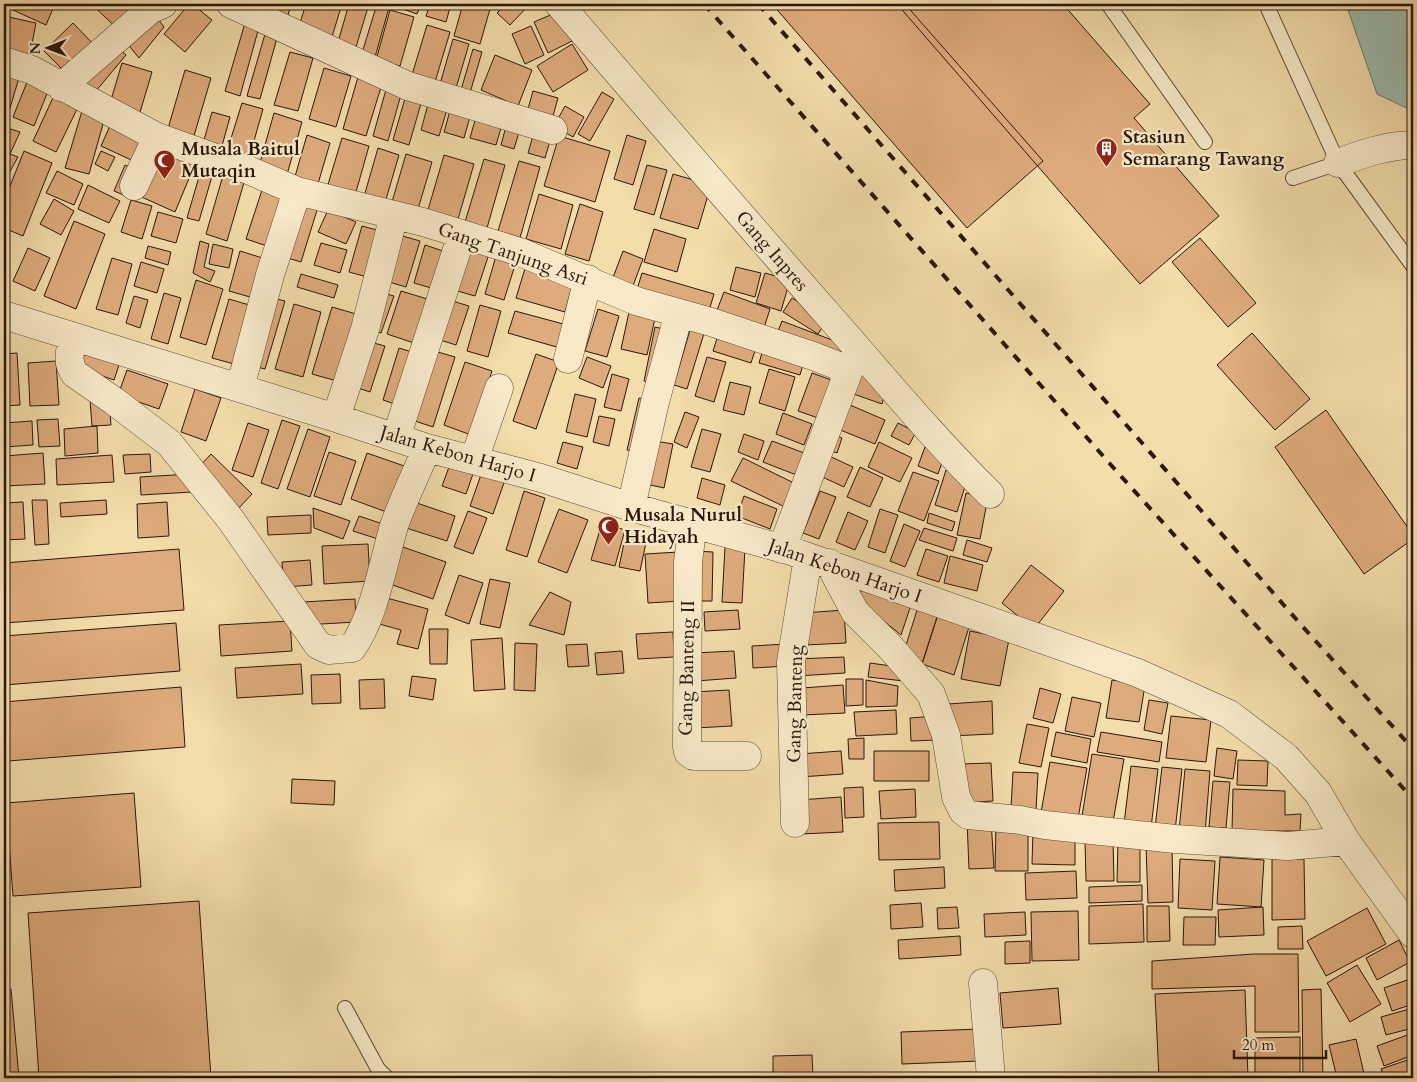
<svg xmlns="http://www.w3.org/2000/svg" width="1417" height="1082" font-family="Cardo,serif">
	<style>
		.water { fill: #9cbbaf; stroke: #6e796e }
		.building { fill: #deab7c; stroke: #2a170d }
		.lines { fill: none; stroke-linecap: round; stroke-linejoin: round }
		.lane-casing { stroke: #5c4834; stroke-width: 16 }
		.street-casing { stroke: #5c4834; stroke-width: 29 }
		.lane { stroke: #f7e9c8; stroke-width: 14 }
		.street { stroke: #f7e9c8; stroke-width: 28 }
		.rail { stroke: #2a170d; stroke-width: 4; stroke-dasharray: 9 9; stroke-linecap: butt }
		.labels { text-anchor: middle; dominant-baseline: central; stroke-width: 4.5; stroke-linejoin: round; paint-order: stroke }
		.poi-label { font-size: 19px; font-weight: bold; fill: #2a170d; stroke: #f7e9c8; text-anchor: start }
		.street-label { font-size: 19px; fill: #2a170d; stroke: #f7e9c8 }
	</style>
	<rect width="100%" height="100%" fill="#f3ddab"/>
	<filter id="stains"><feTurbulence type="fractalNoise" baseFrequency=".004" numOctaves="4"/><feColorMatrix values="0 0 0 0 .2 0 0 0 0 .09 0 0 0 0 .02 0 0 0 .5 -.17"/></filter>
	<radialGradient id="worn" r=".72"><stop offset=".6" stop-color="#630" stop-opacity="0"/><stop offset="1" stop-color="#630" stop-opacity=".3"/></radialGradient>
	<path class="water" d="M1346,4H1413V111L1377,94Z"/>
	<path class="building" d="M4,4H55L46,25L4,6Z
		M91,4H146L120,31Z
		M189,4H192L212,20L185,52L164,34Z
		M265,4H291L287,19L263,12Z
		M306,4H342L331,40L298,29Z
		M349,4H369L356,47L338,42Z
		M377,4H390L375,57L362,53Z
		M401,4H421L417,14L400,8Z
		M430,4H451L446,22L426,16Z
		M463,4H473L490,9L480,44L454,36Z
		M506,4H530L510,25L497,13Z
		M772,4H905L1043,161L967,228Z
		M897,4H1063L1150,104L1134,118L1219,216L1140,284Z
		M390,10L414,17L400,66L376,60Z
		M560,11L574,40L548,53L534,22Z
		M153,12L164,27L139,58L122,37Z
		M4,16L36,23L29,59L4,54Z
		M73,23L97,48L69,76L44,51Z
		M245,23L259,27L240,96L225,91Z
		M427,25L450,32L435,82L412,75Z
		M531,26L544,55L525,64L512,34Z
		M265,34L277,38L260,99L247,96Z
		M453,39L469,44L456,88L440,84Z
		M572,44L588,70L553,92L537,66Z
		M115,45L126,55L95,92L83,81Z
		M473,49L482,52L470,93L461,90Z
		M290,52L313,58L298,111L274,105Z
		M495,55L532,70L518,106L481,90Z
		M122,63L152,72L138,119L108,110Z
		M4,66L21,71L7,118L4,117Z
		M324,68L351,76L336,127L309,119Z
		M185,70L211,78L193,139L167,132Z
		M29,77L50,86L34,126L13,117Z
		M358,77L382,84L366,136L343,129Z
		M387,86L402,91L388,141L373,136Z
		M57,89L81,101L56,152L33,141Z
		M533,91L558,98L553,116L528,109Z
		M602,92L614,99L590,141L578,134Z
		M406,95L422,100L409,145L393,140Z
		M430,97L449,103L439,136L421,130Z
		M242,103L263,109L250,155L228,148Z
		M565,106L584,117L573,137L554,126Z
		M451,107L471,113L464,138L444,132Z
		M82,111L105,117L89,174L65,168Z
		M212,112L230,117L220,153L202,147Z
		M274,113L302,122L286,178L258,170Z
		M477,113L503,121L496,145L470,138Z
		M508,119L522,122L514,149L501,145Z
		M110,126L149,144L140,164L101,146Z
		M4,127L20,132L10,154L18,157L4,182Z
		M535,129L552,134L545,158L528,153Z
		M307,135L330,143L317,187L294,180Z
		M627,135L646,141L633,185L614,179Z
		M559,136L610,151L595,202L544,186Z
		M342,138L369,146L354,199L326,191Z
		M155,147L195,164L175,212L135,194Z
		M378,148L399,155L384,206L363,200Z
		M24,151L52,163L23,236L4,228V201Z
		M101,151L115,157L108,171L95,164Z
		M406,154L432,162L418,209L392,202Z
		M444,155L474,164L458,219L428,210Z
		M484,159L505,165L487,228L465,222Z
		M519,161L540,167L520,238L498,231Z
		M203,163L215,166L199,221L187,218Z
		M125,165L137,171L126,196L114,191Z
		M647,165L667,170L654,215L634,209Z
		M57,171L83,184L74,205L46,193Z
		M224,172L245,179L227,241L206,234Z
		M673,174L711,185L698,229L660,218Z
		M88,185L120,201L109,223L78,209Z
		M263,187L290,196L273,248L246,239Z
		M539,194L573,205L561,249L526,239Z
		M54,199L74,211L61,235L40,224Z
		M131,200L152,206L142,239L121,232Z
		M298,201L318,207L301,262L281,256Z
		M580,204L603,212L589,261L565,254Z
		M328,210L356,222L346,244L318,232Z
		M158,212L183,219L176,243L151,236Z
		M74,221L105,234L76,309L44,296Z
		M362,226L384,232L371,278L349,272Z
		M654,229L686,239L677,272L644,262Z
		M392,233L420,241L406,287L379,279Z
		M1200,238L1256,303L1228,327L1172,262Z
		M200,241L209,244L204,267L215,271L210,282L193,273Z
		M321,243L347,250L340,273L314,265Z
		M4,244L10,247L4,261Z
		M213,244L233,249L229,268L209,264Z
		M425,245L449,253L438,290L414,283Z
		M461,245L489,254L475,296L447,288Z
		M148,246L171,252L168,265L145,258Z
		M28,248L50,258L35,291L13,281Z
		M240,251L269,260L257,299L229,291Z
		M623,251L643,259L631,291L611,283Z
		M496,256L516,262L504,300L485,294Z
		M112,258L132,264L118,315L96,309Z
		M141,262L164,269L157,293L134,286Z
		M527,262L575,276L565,312L516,298Z
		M736,267L761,273L755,297L730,290Z
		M642,273L714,294L707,317L635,296Z
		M765,273L790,280L781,311L756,303Z
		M301,274L338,285L334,298L297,287Z
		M196,280L223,289L206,345L180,337Z
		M401,291L434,301L420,345L387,334Z
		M724,292L770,309L762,334L714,318Z
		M164,293L181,298L168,344L151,339Z
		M383,293L394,296L381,333L371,330Z
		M134,296L148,300L140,328L126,323Z
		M269,297L285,301L265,369L249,365Z
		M792,298L827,320L818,334L783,312Z
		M229,299L256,307L238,365L212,358Z
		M449,300L469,306L456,345L437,339Z
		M631,303L657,309L647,355L621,349Z
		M294,304L321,312L303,377L275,369Z
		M480,305L501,311L488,357L467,351Z
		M332,307L363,316L344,383L312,374Z
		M598,309L619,316L607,357L585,351Z
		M515,311L567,325L560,348L508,333Z
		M782,321L848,346L841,365L775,339Z
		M692,323L706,327L687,389L674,385Z
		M655,327L668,330L657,384L644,381Z
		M720,329L758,341L751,363L713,351Z
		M1252,333L1310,399L1275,430L1217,365Z
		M366,341L385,346L370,392L352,386Z
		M84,346L121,359L114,380L76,367Z
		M764,346L805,358L800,375L759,363Z
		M399,348L412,352L395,404L383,400Z
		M431,350L455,357L433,427L409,419Z
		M17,353L20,405L4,406V354Z
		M536,354L559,362L536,429L513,421Z
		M587,357L611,366L603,388L579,378Z
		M707,357L726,362L714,402L695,396Z
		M56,361L59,405L30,406L28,363Z
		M866,361L888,385L882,404L848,392Z
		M465,362L492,371L471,435L444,425Z
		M769,369L795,377L785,411L759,403Z
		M127,370L168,384L159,409L118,395Z
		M812,373L834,381L821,419L798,411Z
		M612,374L629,379L621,411L604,407Z
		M730,382L751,387L744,415L723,410Z
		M195,389L221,398L206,441L181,432Z
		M575,394L596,399L587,437L566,432Z
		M639,398L652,401L640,453L627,450Z
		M109,399L111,425L92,426L90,400Z
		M843,402L885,420L875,444L833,427Z
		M1326,410L1413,535V539L1364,574L1275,447Z
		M685,412L699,417L687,448L674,442Z
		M783,413L812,424L804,445L776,434Z
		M599,416L615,419L609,446L593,442Z
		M58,419L60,446L39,447L37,420Z
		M282,420L300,426L278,489L261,483Z
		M32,421L33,445L4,447V423Z
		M248,423L269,430L253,477L232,470Z
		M898,423L916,432L909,445L891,436Z
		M97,426L98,453L65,456L64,429Z
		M308,429L330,437L310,497L287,489Z
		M702,429L721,434L710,472L691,467Z
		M830,433L842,438L837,453L824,448Z
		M744,434L764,441L758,460L738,452Z
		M655,441L673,444L664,488L646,484Z
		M772,441L807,454L799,476L763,462Z
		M563,442L583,447L577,469L557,463Z
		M879,442L912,458L900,482L868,467Z
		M925,447L945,454L938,474L918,466Z
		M329,452L356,461L341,505L314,496Z
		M43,453L45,484L4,486V456Z
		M367,453L407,467L392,514L351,499Z
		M150,454L151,472L125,474L123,455Z
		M211,454L252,494L237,510L196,470Z
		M112,455L114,482L57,485L56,459Z
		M829,456L853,467L844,487L820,476Z
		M743,458L796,484L785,507L731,481Z
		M452,459L475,468L466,494L442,486Z
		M860,467L883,478L870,507L847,497Z
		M483,469L506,477L493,514L470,506Z
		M946,470L968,477L957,512L935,505Z
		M913,472L939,481L924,521L898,511Z
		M191,474L192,492L141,495L140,477Z
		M702,478L725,485L720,505L697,498Z
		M524,491L545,498L527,557L506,550Z
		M820,491L836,497L819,539L803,533Z
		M966,493L988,497L980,539L957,535Z
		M744,496L777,509L770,529L737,516Z
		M32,500H47L49,544L35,545Z
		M106,500L107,514L61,517L60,503Z
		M411,501L455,516L447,541L403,527Z
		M23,502L25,539L4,540V503Z
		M167,502L169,536L138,538L137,504Z
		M313,508L350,521L343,539L314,528Z
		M559,509L588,520L567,573L538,562Z
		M880,509L898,515L885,553L868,547Z
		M468,511L487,518L473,554L454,547Z
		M848,512L868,521L855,550L836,542Z
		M929,513L955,522L952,531L927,523Z
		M311,515V533L268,535L267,517Z
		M359,516L383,524L378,539L353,531Z
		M602,523L625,530L615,566L591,560Z
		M904,524L920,531L905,567L890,561Z
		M924,528L957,538L953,551L919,540Z
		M626,533L647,538L640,571L619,567Z
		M967,540L992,548L987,562L963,555Z
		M368,544L370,581L324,584L322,546Z
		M397,545L446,562L433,599L384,582Z
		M725,547L745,548L742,603L722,602Z
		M179,549L184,610L4,623V563Z
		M926,549L948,556L939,582L917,575Z
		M695,551L713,552L712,601H693Z
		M679,552L682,601L648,603L645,554Z
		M950,556L983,565L977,591L944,583Z
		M310,560L312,585L284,587L282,562Z
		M1031,565L1064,591L1034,629L1002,603Z
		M459,575L483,583L469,624L445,615Z
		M490,579L510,583L500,628L480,624Z
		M862,585L911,605L901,635L859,601Z
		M550,592L571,602L564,635L529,625Z
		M379,596L428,609L418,649L397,644L401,630L372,622Z
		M355,599L356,622L304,625L303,602Z
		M918,607L938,614L922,664L902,658Z
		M738,610L740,629L705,631L704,612Z
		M844,610L846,643L805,645L803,613Z
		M938,614L970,624L954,675L922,664Z
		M290,621L292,651L221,656L219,625Z
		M176,623L180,671L4,685V636Z
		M429,629H448L447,664H430Z
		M970,631L1009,639L1000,686L961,679Z
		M673,632L674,657L638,659L636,634Z
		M502,638L505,689L474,691L471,640Z
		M515,643L537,644L535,691L514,690Z
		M587,644L589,666L568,667L566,645Z
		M786,644L787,666L753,668L752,646Z
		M622,651L624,673L597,675L595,653Z
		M734,651L736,678L696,681L694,653Z
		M844,657L845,673L797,676L796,659Z
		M870,663L906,668L904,681L868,677Z
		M301,664L303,694L237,698L235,668Z
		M340,674L341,703L312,704L311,675Z
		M412,676L436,679L433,700L409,696Z
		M384,679L385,708L360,709L359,680Z
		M846,679H863V705L846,706Z
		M866,680L898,686L897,706L866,707Z
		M1112,680L1145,685L1139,722L1106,718Z
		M843,685L845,713L803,715L802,688Z
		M181,687L185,747L8,761L4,702Z
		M1040,688L1061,694L1053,723L1033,718Z
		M729,690L732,726L695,728L693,692Z
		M1072,697L1101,703L1094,737L1065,731Z
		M1149,700L1168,703L1162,734L1144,730Z
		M992,701L993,734L950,736L948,704Z
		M896,710L897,734L856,736L854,712Z
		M936,716L937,740L911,741L910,718Z
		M1171,716L1211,720L1206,762L1166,758Z
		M1027,724L1049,728L1041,767L1019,763Z
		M1056,732L1091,739L1087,763L1051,756Z
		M1101,732L1162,742L1159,762L1097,752Z
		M864,738V759H849L848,739Z
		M1217,748L1237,751L1233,779L1214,776Z
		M841,751L843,774L800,777L799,754Z
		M874,751H929V781H874Z
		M1092,754L1124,759L1113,822L1082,816Z
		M1238,760L1268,761L1267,786L1237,785Z
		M1050,762L1087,768L1077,824L1040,818Z
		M991,763L993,801L962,803L960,764Z
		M1131,766L1158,769L1151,828L1124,824Z
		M1162,767L1182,769L1175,831L1155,828Z
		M1185,769L1210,771L1205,833L1179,831Z
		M1013,772L1038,773L1036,810L1011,808Z
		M292,779L335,781L334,805L291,803Z
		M1213,781L1230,782L1226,828L1209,827Z
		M863,787L864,817L845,818L844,788Z
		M915,789L916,817L881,819L879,791Z
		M1233,789L1285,791V815L1301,814L1300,831H1232Z
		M134,793L141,887L13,896L6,803Z
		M841,797L843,832L801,834L799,800Z
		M991,820L994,868L969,869L967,821Z
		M939,822L940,859L879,860L878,823Z
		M996,824H1028V871H995Z
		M1033,830L1075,831V865L1032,864Z
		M1085,840H1113L1114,881H1086Z
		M1118,840H1140V882H1117Z
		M1146,846H1172L1173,902L1148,903Z
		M1220,857L1264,860L1261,907L1217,904Z
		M1180,859L1215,861L1212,910L1178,908Z
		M1272,859H1304L1305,919L1272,920Z
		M944,867L945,888L895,891L894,870Z
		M1076,871L1077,898L1026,900L1025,873Z
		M1142,885V901L1089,903V887Z
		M199,901L211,1078H39L28,913Z
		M921,903L923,927L891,929L890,905Z
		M1143,904L1144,942L1089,944V906Z
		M1147,906H1169L1170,941L1147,942Z
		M957,907L959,928L938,929L937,908Z
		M1263,907L1264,935L1219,937L1218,910Z
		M1367,908L1386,944L1326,976L1307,941Z
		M1078,911L1079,960L1032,961L1031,912Z
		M1025,912L1026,935L985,937L984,914Z
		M1184,917H1216L1215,945H1183Z
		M1302,926L1303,949H1278V927Z
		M960,936L961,955L899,959L898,940Z
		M1399,940L1410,962L1377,980L1366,958Z
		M1030,941V963L1005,964V942Z
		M1254,954H1298L1299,1032H1255V986L1152,989V961Z
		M1357,965L1381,1004L1350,1022L1327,983Z
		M1413,978V1004L1392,1011L1384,988Z
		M1058,988L1061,1024L1003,1028L1000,993Z
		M4,989H11L19,1078H4Z
		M1321,989L1323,1078H1303L1302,990Z
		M1245,990L1248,1078H1159L1155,994Z
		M1413,1008V1028L1386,1035L1381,1017Z
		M979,1029L980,1061L902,1064L901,1032Z
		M1413,1033V1055L1384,1066L1377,1046Z
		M1300,1037V1078H1255V1038Z
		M1356,1039L1365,1078H1337L1329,1045Z
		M812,1055L813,1078H773V1056Z
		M1413,1058V1078H1385L1381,1069Z"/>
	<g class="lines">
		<defs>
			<path id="lane" d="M1108,4L1205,142
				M1266,4L1338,163L1413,266
				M1293,178L1338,163
				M345,1008L378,1069L387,1078"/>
			<path id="street" d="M231,4L408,86L553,130
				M559,4C649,109 739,214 831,318C883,377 933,438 990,494
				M4,61L32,70L157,137L246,169L297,191L423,222L520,252L636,301L711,322L813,356L849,370L782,549
				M61,87L151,9L163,4
				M1338,163C1362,154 1387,145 1413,145
				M134,186L157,137
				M4,315L336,418L427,448L541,478L631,507L791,551L1138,673L1196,699L1229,714L1286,757L1318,793L1346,841L1413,934
				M73,337C70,351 66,362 75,374L114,401L169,443L231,520L318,645L329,650L352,648C374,618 383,563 394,526C403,500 416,474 427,448
				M568,359L588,279
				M240,388L270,275L297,191
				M336,418L365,329L394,215
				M396,438L462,234
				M474,460L499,388
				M631,507L655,402L679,313
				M693,523L688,562L687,747L688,752L693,756H747
				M829,563L855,612L892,649L931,694L946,735L956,797L963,811L968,815L1020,820L1045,825L1175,839L1288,846L1346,841
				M795,823L791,662L808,557
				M983,983L991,1078"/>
		</defs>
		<use href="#lane" class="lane-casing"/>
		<use href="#street" class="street-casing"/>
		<use href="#lane" class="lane"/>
		<use href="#street" class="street"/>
		<path class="rail" d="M704,4L1119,474L1413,799
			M758,4L1303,627L1413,749"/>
	</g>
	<defs>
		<symbol id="building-pin" viewBox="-11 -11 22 30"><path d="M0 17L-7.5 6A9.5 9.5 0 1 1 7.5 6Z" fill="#8f2418" stroke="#f7e9c8"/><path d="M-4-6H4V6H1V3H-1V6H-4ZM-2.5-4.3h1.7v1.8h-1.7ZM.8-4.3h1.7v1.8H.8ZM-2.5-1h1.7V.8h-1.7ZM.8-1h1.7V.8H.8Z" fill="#fff"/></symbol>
		<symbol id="mosque-pin" viewBox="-11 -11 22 30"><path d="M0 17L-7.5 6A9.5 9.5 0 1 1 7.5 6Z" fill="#8f2418" stroke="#f7e9c8"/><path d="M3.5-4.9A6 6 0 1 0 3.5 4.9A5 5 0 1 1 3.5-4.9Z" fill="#fff"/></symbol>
	</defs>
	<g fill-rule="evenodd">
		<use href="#building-pin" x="1094" y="136" width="25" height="34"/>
		<use href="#mosque-pin" x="152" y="148" width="25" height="34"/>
		<use href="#mosque-pin" x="596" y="514" width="25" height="34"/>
	</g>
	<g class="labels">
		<g class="poi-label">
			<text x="1123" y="137">Stasiun<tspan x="1123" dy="22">Semarang Tawang</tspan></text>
			<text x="181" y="149">Musala Baitul<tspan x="181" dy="22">Mutaqin</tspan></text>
			<text x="624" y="515">Musala Nurul<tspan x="624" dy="22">Hidayah</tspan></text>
		</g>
		<g class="street-label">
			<text transform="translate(772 251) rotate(49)">Gang Inpres</text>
			<text transform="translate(513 254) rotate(19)">Gang Tanjung Asri</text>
			<text transform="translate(458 454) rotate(16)">Jalan Kebon Harjo I</text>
			<text transform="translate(845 571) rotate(19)">Jalan Kebon Harjo I</text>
			<text transform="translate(687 668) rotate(-89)">Gang Banteng II</text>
			<text transform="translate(795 704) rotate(-89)">Gang Banteng</text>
		</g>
	</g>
	<rect width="1417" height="1082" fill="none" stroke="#f3ddab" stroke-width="20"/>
	<rect x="5" y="5" width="1407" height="1072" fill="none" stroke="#2a170d" stroke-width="2.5"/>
	<rect x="10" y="10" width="1397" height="1062" fill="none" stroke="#2a170d"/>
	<g transform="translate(48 48) rotate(269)" stroke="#f7e9c8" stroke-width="4" paint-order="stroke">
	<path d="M0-4L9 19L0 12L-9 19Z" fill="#2a170d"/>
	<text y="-8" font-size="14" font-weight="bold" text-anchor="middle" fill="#2a170d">N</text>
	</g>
	<path d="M1234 1050v8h92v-8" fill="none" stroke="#2a170d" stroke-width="2.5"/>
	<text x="1242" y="1050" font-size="15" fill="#2a170d" stroke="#f7e9c8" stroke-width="4" paint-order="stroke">20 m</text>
	<rect width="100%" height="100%" filter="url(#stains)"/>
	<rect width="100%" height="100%" fill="url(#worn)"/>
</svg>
